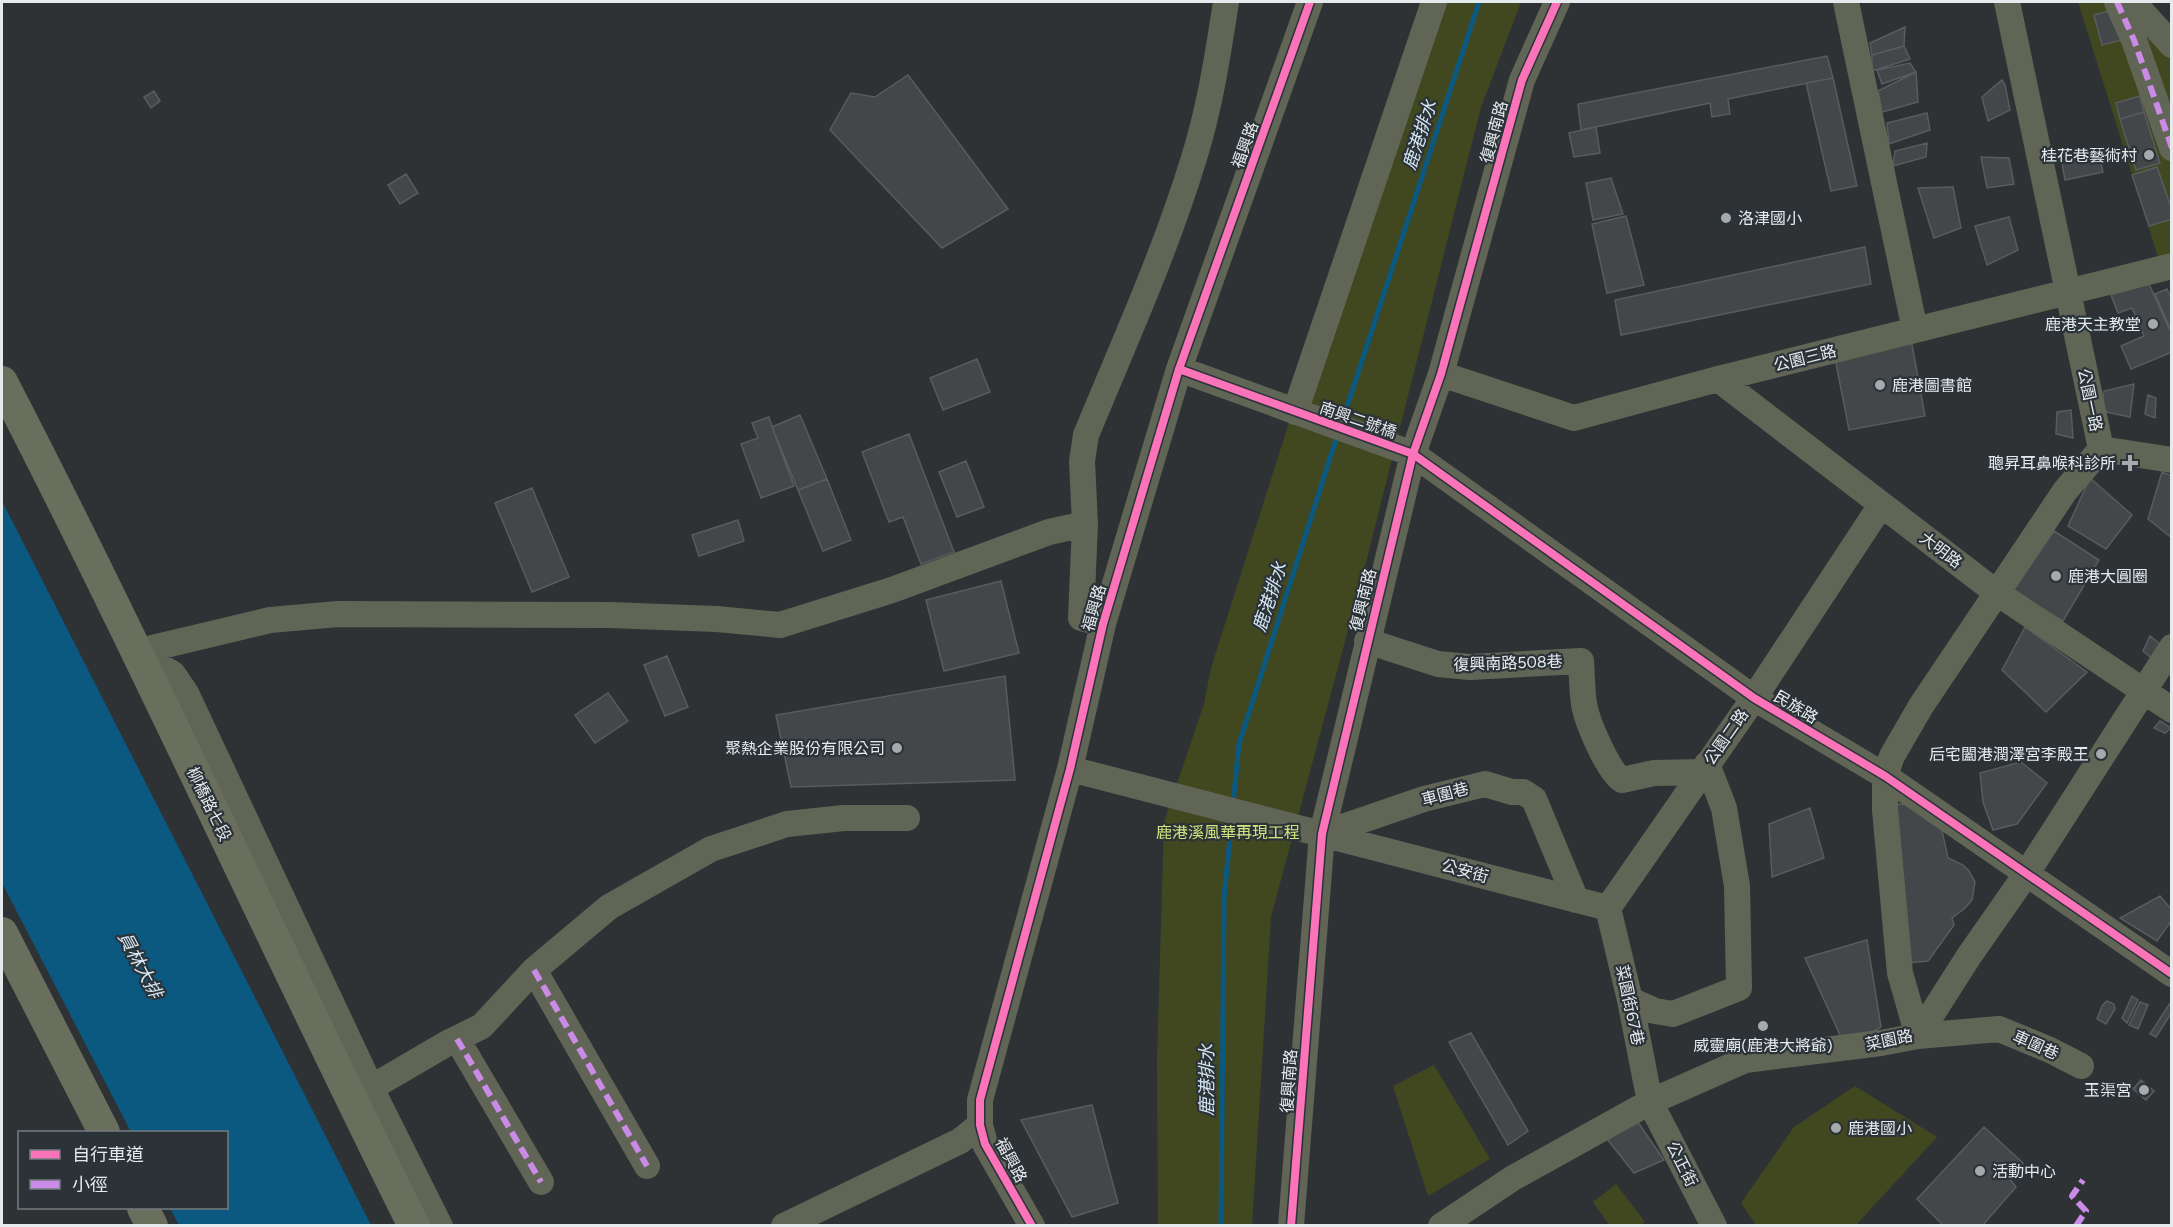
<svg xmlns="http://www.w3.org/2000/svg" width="2173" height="1227" font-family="Figtree,'Noto Sans TC',sans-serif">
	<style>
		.green { fill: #414820 }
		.water { fill: #0b5880 }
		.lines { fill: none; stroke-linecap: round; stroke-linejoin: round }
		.stream { stroke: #0b5880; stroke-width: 5 }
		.building { fill: #444749; stroke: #585c5e; stroke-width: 1.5 }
		.minor { stroke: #616556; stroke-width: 26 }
		.major { stroke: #6a6e5c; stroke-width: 32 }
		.quiet { stroke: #ca8be6; stroke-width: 6; stroke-dasharray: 12 6; stroke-linecap: butt }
		.cycleway-casing { stroke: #2b3338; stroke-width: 11 }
		.cycleway { stroke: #fb73b8; stroke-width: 8 }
		.poi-dot { fill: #a5aaad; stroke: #2b3338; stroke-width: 2 }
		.labels { text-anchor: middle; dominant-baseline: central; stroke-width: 4.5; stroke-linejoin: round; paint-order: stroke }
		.street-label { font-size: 16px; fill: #e5eaed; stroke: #2b3338 }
		.poi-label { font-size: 16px; fill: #e5eaed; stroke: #2b3338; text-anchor: end }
		.park-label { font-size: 16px; fill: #d3e57f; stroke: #2b3338 }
		.water-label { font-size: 18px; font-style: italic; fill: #d5e7f4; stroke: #2b3338 }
	</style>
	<rect width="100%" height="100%" fill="#2e3235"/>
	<path class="green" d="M1426,2H1521L1481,107L1363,574L1271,917L1252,1225L1158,1226L1157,1061L1164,822L1204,704L1211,668L1389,108Z
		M2078,2H2134L2171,52V261L2158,257Z
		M1434,1065L1490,1159L1428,1196L1393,1086Z
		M1855,1086L1937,1137L1856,1225H1756L1741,1203L1794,1127Z
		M1616,1184L1645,1222L1640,1225H1609L1593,1202Z"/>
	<path class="water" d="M2,501L371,1225H179L170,1208H226V1132H131L2,883Z"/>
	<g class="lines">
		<path class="stream" d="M1342,422L1479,2
			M1233,804L1239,744L1338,433
			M1221,1226L1224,898L1232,817"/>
	</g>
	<path class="building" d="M2116,9L2125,39L2102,45L2094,15Z
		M1905,27L1904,46L1872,55L1870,43Z
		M1904,46L1910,59L1872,71V55Z
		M1827,56L1833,78L1728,99L1730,114L1712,117L1710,103L1581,130L1578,104Z
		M1910,63L1916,72L1882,84L1877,70Z
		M1916,72L1918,102L1882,112L1878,91Z
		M908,75L1008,209L942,248L830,130L851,93L875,97Z
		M1833,78L1857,186L1831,191L1806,83Z
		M2002,80L2005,85L2010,110L1988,121L1982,97Z
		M154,91L160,101L151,108L144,97Z
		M2140,96L2144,112L2120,119L2116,103Z
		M2144,112L2160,163L2136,170L2120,119Z
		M1927,113L1930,130L1889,144L1887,123Z
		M1596,127L1600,153L1574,157L1569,133Z
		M1927,143L1926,157L1893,166L1895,151Z
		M2098,150L2103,172L2065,180L2061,158Z
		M1981,157L2009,158L2014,184L1987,188Z
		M2157,167L2172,210V219L2149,226L2132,175Z
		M406,174L418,193L400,204L388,185Z
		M1611,178L1623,214L1593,220L1586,183Z
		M1953,187L1961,228L1934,238L1918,188Z
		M1626,216L1644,285L1607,293L1592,224Z
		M2009,217L2018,250L1987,265L1975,226Z
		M1865,247L1871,284L1621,335L1615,300Z
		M2149,284L2172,335V352L2131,369L2121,346L2144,336L2132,308L2118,313L2111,295Z
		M2167,289L2172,300L2171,330L2155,294Z
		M1911,339L1925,416L1849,430L1834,353Z
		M977,359L990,392L943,410L930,378Z
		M2134,384L2130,417L2101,411L2104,391Z
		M2148,395L2156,398L2155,418L2145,414Z
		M2071,410L2073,438L2056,434L2057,412Z
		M800,415L827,479L798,490L772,427Z
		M769,417L772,427L794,486L761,498L741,444L758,438L752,423Z
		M909,434L954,552L921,564L903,517L889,522L862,452Z
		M966,461L984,507L957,517L939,472Z
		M2162,472L2172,476V538L2148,519Z
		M2090,478L2132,515L2106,549L2068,526Z
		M827,479L851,540L823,551L798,490Z
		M532,488L569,577L532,592L495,503Z
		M738,520L744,541L699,556L692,535Z
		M2054,531L2099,560L2063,621L2013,591Z
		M1001,581L1019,653L944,671L926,600Z
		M2025,627L2087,672L2046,712L2002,670Z
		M2150,636L2164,647L2156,662L2143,651Z
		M667,656L688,707L665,716L644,665Z
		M1005,676L1015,780L791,787L776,715Z
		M608,693L628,721L595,743L575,715Z
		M2160,721L2171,728L2165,733L2154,728Z
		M2021,762L2047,783L2017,824L1993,830L1983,802L1980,773Z
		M1895,804L1912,805L1941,826L1948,858L1963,865L1969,871L1975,882L1972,900L1965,908L1952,918L1954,925L1928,961L1909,963Z
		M1810,808L1824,858L1772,877L1769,824Z
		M2160,896L2172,910V920L2157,941L2120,918Z
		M1867,940L1881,1027L1846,1048L1805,958Z
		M2132,996L2138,1000L2127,1023L2122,1018Z
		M2172,1000V1012L2156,1037L2150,1034Z
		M2107,1001L2114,1004L2115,1009L2106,1024L2097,1019L2102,1006Z
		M2140,1002L2148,1005L2138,1029L2129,1025Z
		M1471,1033L1528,1131L1508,1145L1449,1042Z
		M2141,1080L2154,1091L2146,1100L2133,1089Z
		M1092,1105L1118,1203L1072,1217L1021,1120Z
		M1635,1118L1664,1160L1634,1173L1608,1140Z
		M1984,1127L2023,1163L2010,1179L2016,1187L1982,1226H1944L1917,1199Z"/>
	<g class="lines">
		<path class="minor" d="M1846,2L1915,330
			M2117,2L2134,40L2172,148
			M2133,2L2172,45
			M1179,369L1413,454L1754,698L1885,776L2172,974
			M1441,374L1574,418L1718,379L2172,266
			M1718,379L1997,593L2172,710
			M1295,412L1434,2
			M2101,449L2172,460
			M1085,524L1081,618L1103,624
			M1367,641L1438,664L1470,667L1581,661C1582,675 1582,690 1584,704C1587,722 1608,771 1622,780L1654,773L1702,772
			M136,652L270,620L338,614L609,615L717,619L780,625L892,590L1049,532L1085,524L1082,461L1086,435C1124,343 1165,253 1194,158C1210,107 1218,54 1226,2
			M136,652L173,674L186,693L375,1096L440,1226
			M1070,769L1608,908
			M1322,834L1424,799L1485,784L1512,792H1523L1534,799L1576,900
			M1608,908L1754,698L1881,505
			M1608,908L1630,1000L1650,1102L1714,1226
			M534,970L647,1166
			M1630,1000L1655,1011L1673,1014L1739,988L1737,886L1724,808L1707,764
			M1918,1036L1900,973L1885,810V776L1892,756L1921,706L2065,491L2101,449L2007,2
			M1918,1036L1969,956L2027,873L2172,647
			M457,1039L541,1182
			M357,1096L446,1044L482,1026L534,970L609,907L711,849L787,824L844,818H907
			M784,1226L960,1141L980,1125
			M1032,1226L985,1144L980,1125V1100L1070,769L1103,624L1179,369L1310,2
			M1291,1226L1322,834L1413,454L1441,374L1522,80L1557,2
			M1441,1226L1513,1178L1650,1102L1745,1060L1881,1043L1918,1036L1999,1029L2050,1050L2081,1066"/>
		<path class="major" d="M2,382C146,660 274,946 414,1226
			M2,933L104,1132
			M143,1208L152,1226"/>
		<path class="quiet" d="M2117,2L2134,40L2172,148
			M534,970L647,1166
			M457,1039L541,1182
			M2076,1226L2086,1211L2072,1196L2083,1180"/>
		<defs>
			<path id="cycleway" d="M1179,369L1413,454L1754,698L1885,776L2172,974
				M1032,1226L985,1144L980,1125V1100L1070,769L1103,624L1179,369L1310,2
				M1291,1226L1322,834L1413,454L1441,374L1522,80L1557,2"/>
		</defs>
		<use href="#cycleway" class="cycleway-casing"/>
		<use href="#cycleway" class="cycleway"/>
	</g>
	<g class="poi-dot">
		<circle cx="2149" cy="155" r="6"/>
		<circle cx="1726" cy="218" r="6"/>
		<circle cx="2153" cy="324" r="6"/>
		<circle cx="1880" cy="385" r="6"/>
		<path d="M2127 454h6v6h6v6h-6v6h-6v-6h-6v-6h6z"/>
		<circle cx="2056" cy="576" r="6"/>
		<circle cx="897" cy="748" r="6"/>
		<circle cx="2101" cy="754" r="6"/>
		<circle cx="1763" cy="1026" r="6"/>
		<circle cx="2144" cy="1090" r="6"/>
		<circle cx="1836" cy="1128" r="6"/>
		<circle cx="1980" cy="1171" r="6"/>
	</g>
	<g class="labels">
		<g class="street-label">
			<text transform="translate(1494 132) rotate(-75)">復興南路</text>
			<text transform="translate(1245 145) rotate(-70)">福興路</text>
			<text transform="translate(1805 358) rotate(-14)">公園三路</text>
			<text transform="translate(2090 400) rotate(78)">公園一路</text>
			<text transform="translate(1358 420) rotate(19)">南興二號橋</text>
			<text transform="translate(1941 550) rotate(37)">大明路</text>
			<text transform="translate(1363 600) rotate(-76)">復興南路</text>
			<text transform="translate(1094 608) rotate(-74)">福興路</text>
			<text transform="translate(1508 663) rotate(-2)">復興南路508巷</text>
			<text transform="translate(1796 707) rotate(31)">民族路</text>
			<text transform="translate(1726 737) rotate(-55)">公園二路</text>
			<text transform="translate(1445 794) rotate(-15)">車圍巷</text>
			<text transform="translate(209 804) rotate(64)">柳橋路七段</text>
			<text transform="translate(1465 871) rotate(15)">公安街</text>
			<text transform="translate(1630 1005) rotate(78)">菜園街67巷</text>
			<text transform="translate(1889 1040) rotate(-12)">菜園路</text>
			<text transform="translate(2036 1045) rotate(24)">車圍巷</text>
			<text transform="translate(1289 1081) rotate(-86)">復興南路</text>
			<text transform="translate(1011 1160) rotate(62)">福興路</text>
			<text transform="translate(1682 1164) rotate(63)">公正街</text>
		</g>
		<g class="poi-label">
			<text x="2137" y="155">桂花巷藝術村</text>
			<text x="1738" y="218" text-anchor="start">洛津國小</text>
			<text x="2141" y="324">鹿港天主教堂</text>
			<text x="1892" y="385" text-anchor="start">鹿港圖書館</text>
			<text x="2116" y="463">聰昇耳鼻喉科診所</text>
			<text x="2068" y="576" text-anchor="start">鹿港大圓圈</text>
			<text x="885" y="748">聚熱企業股份有限公司</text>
			<text x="2089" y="754">后宅闔港潤澤宮李殿王</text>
			<text x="1763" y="1045" text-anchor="middle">威靈廟(鹿港大將爺)</text>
			<text x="2132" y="1090">玉渠宮</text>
			<text x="1848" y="1128" text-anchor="start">鹿港國小</text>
			<text x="1992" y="1171" text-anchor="start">活動中心</text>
		</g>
		<g class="park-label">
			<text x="1228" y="832">鹿港溪風華再現工程</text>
		</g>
		<g class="water-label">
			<text transform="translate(1420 135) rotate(-72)">鹿港排水</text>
			<text transform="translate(1270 597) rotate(-72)">鹿港排水</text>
			<text transform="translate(140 965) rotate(62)">員林大排</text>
			<text transform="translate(1207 1080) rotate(-90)">鹿港排水</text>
		</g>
	</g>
	<rect width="2173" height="1227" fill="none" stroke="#e5eaed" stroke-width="6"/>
	<rect x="18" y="1131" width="210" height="78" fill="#2b3338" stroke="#757c80" stroke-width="1.5"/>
	<rect x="30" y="1150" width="30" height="9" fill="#fb73b8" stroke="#757c80" stroke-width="1.5"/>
	<text x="72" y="1161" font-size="18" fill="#e5eaed">自行車道</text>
	<rect x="30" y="1180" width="30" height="9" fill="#ca8be6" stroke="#757c80" stroke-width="1.5"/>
	<text x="72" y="1191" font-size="18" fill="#e5eaed">小徑</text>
</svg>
